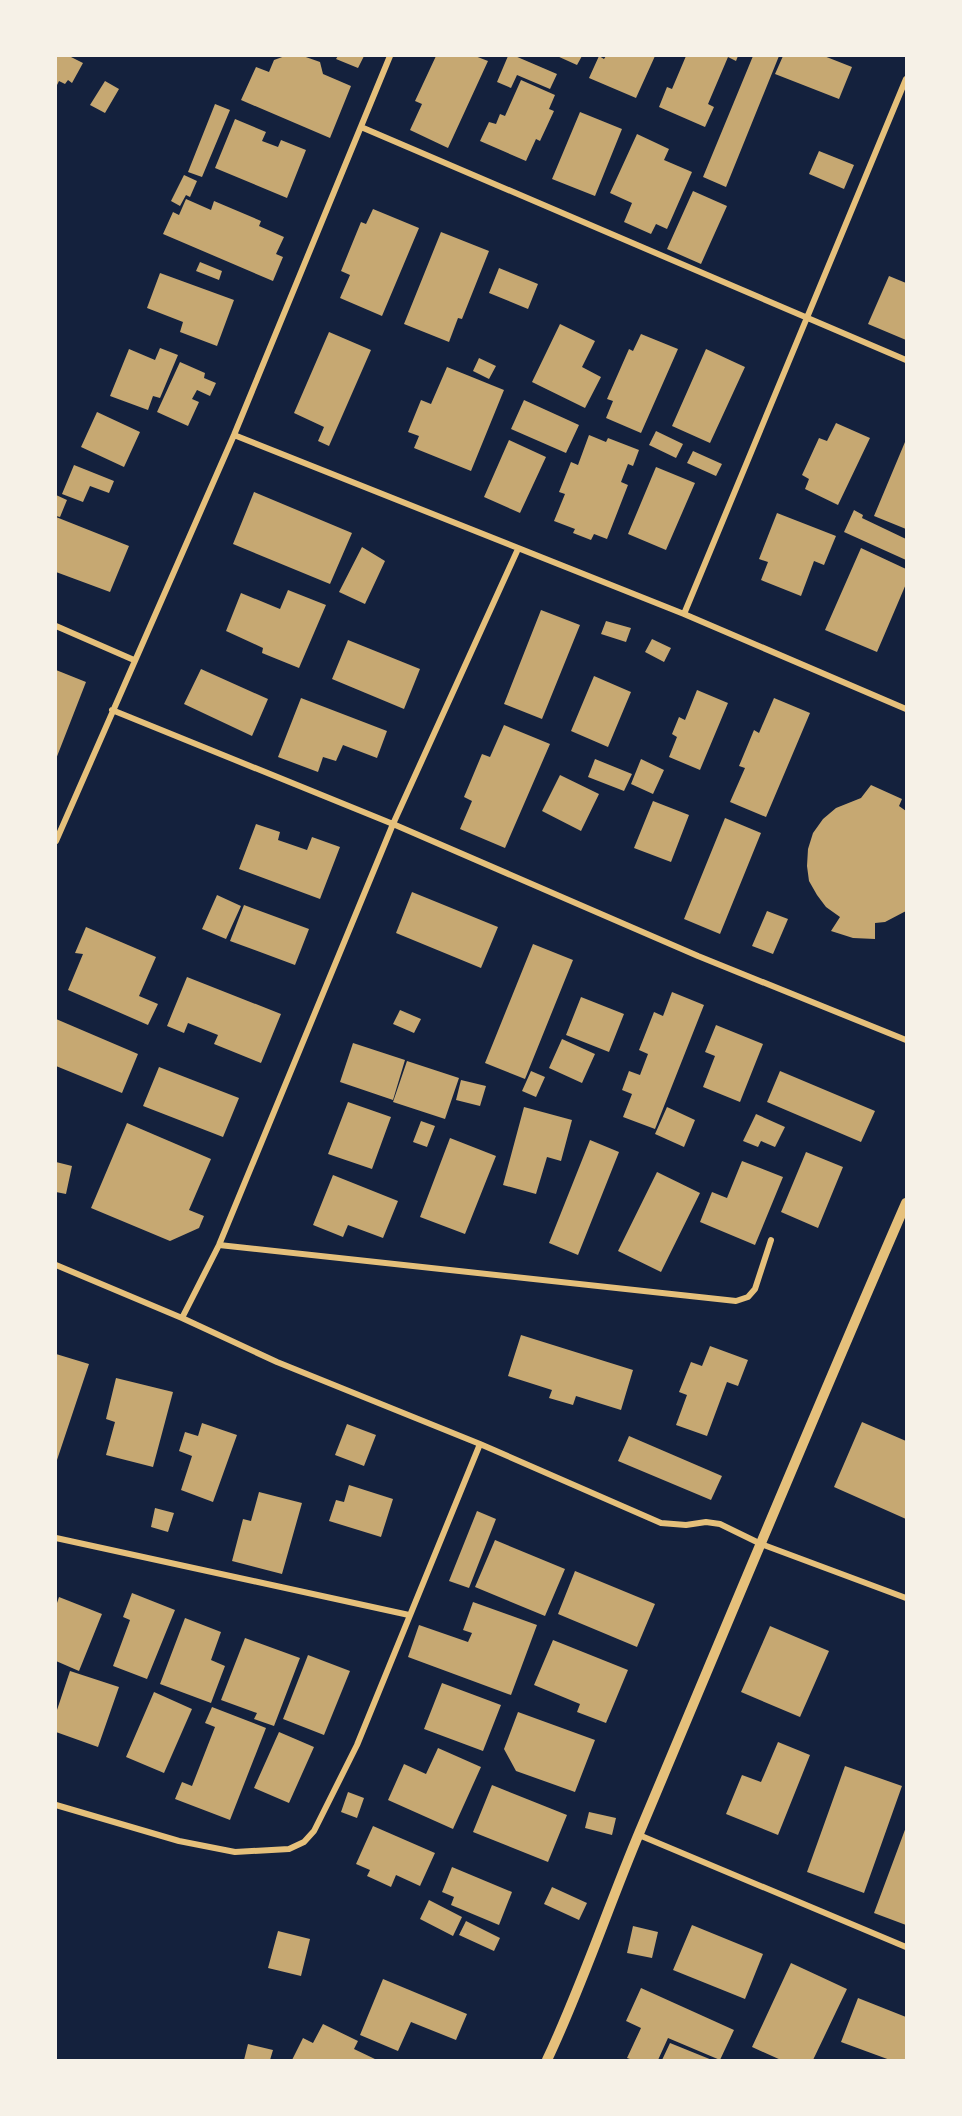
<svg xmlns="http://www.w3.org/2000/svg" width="962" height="2116" font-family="'Roboto Condensed',sans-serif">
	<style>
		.building { fill: #c6a872 }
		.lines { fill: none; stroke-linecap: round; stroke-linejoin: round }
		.minor { stroke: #e5c07b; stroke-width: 6 }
		.tertiary { stroke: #e5c07b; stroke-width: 10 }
	</style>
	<rect width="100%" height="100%" fill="#14213d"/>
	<path class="building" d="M56,56H69L83,63L72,83L68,80L65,84L59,81L56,87Z
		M285,56H303L320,62L323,74L351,86L330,138L241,100L256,67L269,72L274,60Z
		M338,56H364L358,68L336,59Z
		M436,56H475L488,61L448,148L410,130L422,104L415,101Z
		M508,56H515L557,74L550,89L517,75L511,88L497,82Z
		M557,56H582L577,65Z
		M599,56L604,59L606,56H655L636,98L589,78Z
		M686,56H738L736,61L728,57L708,104L714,107L705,127L659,107L667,87L672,89Z
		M753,56H779L726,187L703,177Z
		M783,56H824L852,67L839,99L775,74Z
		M521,80L555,95L549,109L554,111L540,141L536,139L526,161L480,141L489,122L496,124L500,114L505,116Z
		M105,81L119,89L105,113L90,105Z
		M215,104L230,110L202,177L188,172Z
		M580,112L622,129L595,196L552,179Z
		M235,119L266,132L262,141L278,147L281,140L306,150L287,198L215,168Z
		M637,134L669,149L664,160L692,172L667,229L656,224L651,234L624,222L632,203L610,193Z
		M819,151L854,165L844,189L809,174Z
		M184,175L197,181L190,197L186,195L180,206L171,201Z
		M693,191L727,206L701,264L667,249Z
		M186,199L211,210L214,201L261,221L259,226L284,237L276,254L283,257L273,281L163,234L173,212L179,215Z
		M373,209L419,228L382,316L340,298L350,275L341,271L361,222L366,224Z
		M441,232L489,251L462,319L458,318L449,342L404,324Z
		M200,262L222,271L219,280L196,271Z
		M499,268L538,284L528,309L489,293Z
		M160,273L234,300L217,346L180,332L183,322L147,308Z
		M889,276L906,283V340L868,324Z
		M560,324L595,341L582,367L601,377L585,408L532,382Z
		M329,332L371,350L329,446L318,441L324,427L294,413Z
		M641,334L678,349L641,433L606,418L613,401L607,399L629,349L633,351Z
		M160,348L178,355L160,398L153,396L148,410L110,396L129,349L155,360Z
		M706,349L745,367L710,443L672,426Z
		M479,358L496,366L489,379L473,371Z
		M180,362L205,373L204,378L216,383L210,396L197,390L192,399L199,402L188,426L157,412Z
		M447,367L504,390L471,471L414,448L419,436L408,432L421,400L431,404Z
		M524,400L579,425L566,453L511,429Z
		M97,412L140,432L124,467L81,447Z
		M836,423L870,438L838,505L805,489L809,479L802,475L819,438L827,441Z
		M656,431L683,444L676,458L649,445Z
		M589,435L606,442L608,438L639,450L633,466L628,464L621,482L628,485L607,539L594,534L591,540L573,533L575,529L554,521L565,494L559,492L571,462L578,465Z
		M509,440L546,457L520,513L484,497Z
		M905,442L906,443V529L874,516Z
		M693,451L722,464L716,476L687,463Z
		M74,465L114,481L109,493L90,486L83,502L62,494Z
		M656,467L695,483L666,550L628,534Z
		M254,492L352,533L330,584L233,544Z
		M56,495L67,500L60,517L56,516Z
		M854,510L863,515L862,518L906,539V560L844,532Z
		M777,513L836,536L824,565L814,561L801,596L761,580L768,562L759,559Z
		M56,517L129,546L110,592L56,572Z
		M362,547L385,561L365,604L339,592Z
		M861,548L906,569V584L877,652L825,630Z
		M288,590L326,605L299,668L262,653L263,648L226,631L241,593L280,609Z
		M541,610L580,625L542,719L504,704Z
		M606,621L631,628L626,642L601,634Z
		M652,639L671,648L664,662L645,652Z
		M348,640L420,669L404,709L332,679Z
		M201,669L268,699L252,736L184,704Z
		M56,670L86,682L56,759Z
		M594,676L631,692L608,747L571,731Z
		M697,690L728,703L700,770L669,757L677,737L672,734L679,717L685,720Z
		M301,698L387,731L377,758L343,745L336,761L323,757L318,772L278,757Z
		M774,698L810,713L766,817L730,802L745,768L739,766L754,730L759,733Z
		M504,725L550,744L505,848L460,829L472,801L464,797L482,754L490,757Z
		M595,759L632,774L624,791L588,777Z
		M641,759L664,770L653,794L631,784Z
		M560,775L599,794L581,831L542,811Z
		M871,785L902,799L899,806L906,811V911L885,922L875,923V939L853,938L831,931L840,917L826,907L817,895L809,881L807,866L808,849L813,833L823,819L836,808L861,798Z
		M653,801L689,815L671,862L634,848Z
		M725,818L761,833L720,934L684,919Z
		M256,824L280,832L278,840L307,850L312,837L340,847L320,899L239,869Z
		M412,892L498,927L481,968L396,933Z
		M217,895L241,906L226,939L202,929Z
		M244,905L309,929L295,965L230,941Z
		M767,911L788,919L773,954L752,946Z
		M86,927L156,957L139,996L158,1004L148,1025L68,990L83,954L75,953Z
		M533,944L573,960L525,1079L485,1063Z
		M187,977L281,1014L261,1063L214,1044L218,1035L188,1023L184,1033L167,1026Z
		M672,992L704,1005L655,1129L623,1117L632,1094L622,1090L629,1071L640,1075L648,1054L639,1050L654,1012L663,1016Z
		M581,997L624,1014L609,1052L566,1035Z
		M400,1010L421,1019L414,1033L393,1024Z
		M56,1019L138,1054L122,1093L56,1066Z
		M716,1025L763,1044L740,1102L703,1087L715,1056L705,1052Z
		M562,1039L595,1054L582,1083L549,1068Z
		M353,1043L405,1060L393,1100L340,1082Z
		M407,1061L459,1078L445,1119L393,1102Z
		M159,1067L239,1098L223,1137L143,1106Z
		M531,1071L545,1077L536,1097L522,1091Z
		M780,1071L875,1111L861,1142L767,1102Z
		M461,1080L486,1086L480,1106L456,1100Z
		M348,1102L391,1117L372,1169L328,1154Z
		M524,1107L572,1120L561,1161L547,1157L536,1194L503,1185Z
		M667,1107L695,1120L684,1147L655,1134Z
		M756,1114L785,1127L775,1147L761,1141L758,1147L743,1141Z
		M421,1121L435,1126L427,1147L413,1142Z
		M127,1123L211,1159L189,1210L204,1216L199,1228L170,1241L91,1208Z
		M450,1138L496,1156L465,1234L420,1217Z
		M590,1140L619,1152L578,1255L549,1243Z
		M806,1152L843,1167L818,1228L781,1212Z
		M742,1161L783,1177L755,1245L700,1222L712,1192L727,1198Z
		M56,1162L72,1166L66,1194L56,1192Z
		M657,1172L700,1193L661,1272L618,1251Z
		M333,1175L398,1201L383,1238L348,1225L343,1237L313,1225Z
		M521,1335L633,1370L621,1410L576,1396L573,1405L549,1398L552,1390L508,1376Z
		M710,1346L748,1360L738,1386L727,1382L707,1436L676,1425L687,1395L679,1392L691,1362L702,1366Z
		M56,1354L89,1364L56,1463Z
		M116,1378L173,1392L153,1467L106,1455L115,1422L106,1419Z
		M862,1422L906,1441V1519L834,1487Z
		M202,1423L237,1435L213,1502L181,1490L192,1456L179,1451L185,1432L198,1436Z
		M347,1424L376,1435L364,1466L335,1455Z
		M629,1436L722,1476L711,1500L618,1461Z
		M349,1485L393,1499L381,1537L329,1521L336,1500L344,1502Z
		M259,1492L302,1503L282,1574L232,1561L243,1519L251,1521Z
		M155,1508L174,1513L168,1532L151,1527Z
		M477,1511L496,1519L469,1588L449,1581Z
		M495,1540L565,1569L545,1616L475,1587Z
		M575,1571L655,1604L637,1647L558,1614Z
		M132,1593L175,1610L147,1679L113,1666L130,1620L123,1617Z
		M59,1597L102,1614L79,1671L56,1661V1606Z
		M473,1602L537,1625L511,1695L408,1657L419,1625L468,1642L472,1633L463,1630Z
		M185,1618L221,1632L211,1660L225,1666L211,1703L160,1684Z
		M770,1626L829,1651L800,1717L741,1692Z
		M245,1638L300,1658L274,1726L254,1719L257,1713L221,1700Z
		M553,1640L628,1670L606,1723L577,1712L580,1704L534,1685Z
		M308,1655L350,1671L324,1735L283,1719Z
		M70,1671L119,1687L98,1747L56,1732V1713Z
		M442,1683L501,1705L483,1751L424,1729Z
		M154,1692L192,1709L164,1773L126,1757Z
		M212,1707L266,1728L230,1820L175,1799L182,1782L192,1786L215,1727L205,1723Z
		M518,1712L595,1740L575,1792L516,1771L504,1749Z
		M279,1732L314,1747L289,1803L254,1788Z
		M778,1742L810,1755L778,1835L726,1814L742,1775L761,1782Z
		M438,1748L481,1767L453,1829L388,1800L404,1764L426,1774Z
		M845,1766L902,1786L864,1893L807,1872Z
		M492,1785L567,1815L548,1862L473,1832Z
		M348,1792L364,1798L357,1818L341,1812Z
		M589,1812L616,1818L612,1835L585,1828Z
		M373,1826L435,1853L420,1886L396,1875L391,1887L367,1876L370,1870L356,1864Z
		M906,1827V1925L874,1913Z
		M452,1867L512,1892L499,1925L451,1905L454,1897L442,1892Z
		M552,1887L587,1903L579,1920L544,1904Z
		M429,1900L462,1917L453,1936L420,1919Z
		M466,1921L500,1938L494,1951L459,1935Z
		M692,1925L763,1954L745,1999L673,1970Z
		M633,1926L658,1932L652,1958L627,1953Z
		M278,1931L310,1939L301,1976L268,1968Z
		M791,1963L847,1989L813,2060H781L752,2047Z
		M383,1979L467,2014L456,2040L411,2022L398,2051L360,2035Z
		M641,1988L734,2030L720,2060L668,2038L658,2060H633L627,2058L641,2028L626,2021Z
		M858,1998L906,2017V2060H890L841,2042Z
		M323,2024L358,2041L354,2049L377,2060H292L303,2038L313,2043Z
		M670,2043L712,2060H662Z
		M248,2044L273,2050L270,2060H244Z"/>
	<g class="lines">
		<path class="minor" d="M361,127L906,360
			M234,435L684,614L906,709
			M684,614L906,79
			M56,626L134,660
			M112,710L393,824L698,956L906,1040
			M56,841L234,435L390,56
			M219,1245L736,1301L748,1297L755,1289L771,1240
			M56,1265L182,1318L277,1362L480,1444L661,1523L686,1525L706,1522L720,1524L761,1544L906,1598
			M182,1318L219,1245L393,824L518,549
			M56,1538L409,1615
			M56,1805L179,1841L235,1852L289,1849L304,1842L314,1831L357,1745L480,1444
			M639,1835L906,1947"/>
		<path class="tertiary" d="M547,2060C582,1986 608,1907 640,1831C728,1622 815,1412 906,1203"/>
	</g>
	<rect width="962" height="2116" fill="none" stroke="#f6f1e7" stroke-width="114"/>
</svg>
